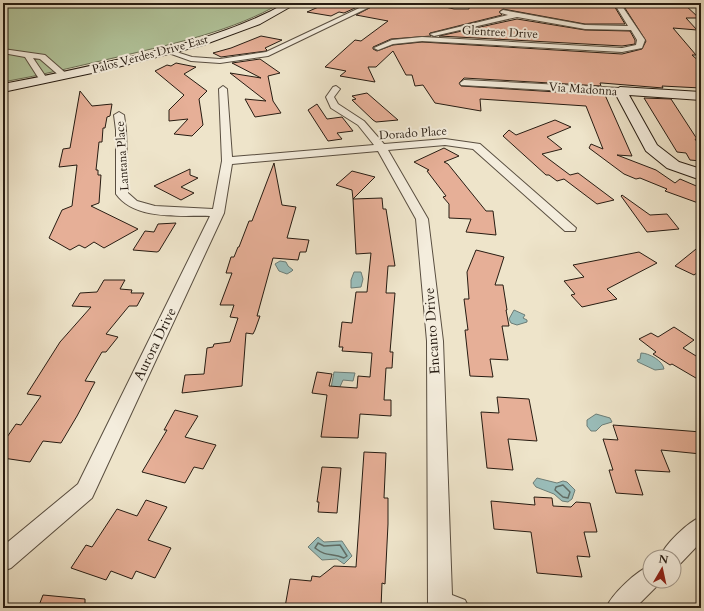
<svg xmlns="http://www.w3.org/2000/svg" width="704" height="611" font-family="Cardo,serif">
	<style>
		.green { fill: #b2c59c; stroke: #6c7057 }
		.water { fill: #9abebb; stroke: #6c7d77 }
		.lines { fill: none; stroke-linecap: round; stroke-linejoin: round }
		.shore { stroke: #606d66; stroke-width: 1.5 }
		.building { fill: #e6af97; stroke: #271c12 }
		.street-casing { stroke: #594e40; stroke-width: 2 }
		.secondary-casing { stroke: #271c12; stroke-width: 2 }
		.street { fill: #f4eddd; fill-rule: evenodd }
		.secondary { fill: #f4eddd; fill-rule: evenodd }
		.labels { text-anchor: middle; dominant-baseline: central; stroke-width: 4; stroke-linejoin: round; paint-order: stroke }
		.far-street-label { font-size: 12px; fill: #271c12; stroke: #f4eddd }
		.street-label { font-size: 14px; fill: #271c12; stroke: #f4eddd }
	</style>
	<rect width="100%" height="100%" fill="#eee4ca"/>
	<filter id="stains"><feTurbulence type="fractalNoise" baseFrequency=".005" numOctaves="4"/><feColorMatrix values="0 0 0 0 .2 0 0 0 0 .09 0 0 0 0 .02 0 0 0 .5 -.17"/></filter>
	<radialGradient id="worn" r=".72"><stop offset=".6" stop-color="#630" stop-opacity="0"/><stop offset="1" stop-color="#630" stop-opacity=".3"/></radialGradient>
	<path class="green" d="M3,3H281C233,31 176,43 122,56C82,65 43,75 3,82Z"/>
	<path class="water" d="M280,261L286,262L288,266L293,270L292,271L287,274L279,271L275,264Z
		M354,272H361L363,279L361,287L351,288V280Z
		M514,310L525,315L523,318L527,320V322L517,325L511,323L509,319Z
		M641,353C649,353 663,361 664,369L655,370L638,362L637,360L640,359Z
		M334,372L355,373L353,381L343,380L339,389L331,388Z
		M596,414L610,418L612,422L602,425L596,431H591L587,426V420Z
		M537,478L557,483L563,481L567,482L575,490L572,499L568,502L562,501L554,494L536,487L533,483Z
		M318,537L324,542L342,541L352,556L344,564L337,559L322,560L308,547Z"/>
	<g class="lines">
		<path class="shore" d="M563,485L570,492L568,498L563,497L555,490L556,487Z
			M318,543L324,546L340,545L347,556L344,558C331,552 328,558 315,548Z"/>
	</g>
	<path class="building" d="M324,3H366L344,13L339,12L331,16L307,12L323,5Z
		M379,3H428L454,9H469V3L613,4L625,24H585L503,9L499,12L502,15L430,33L429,34L431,36L391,39L373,47V49L377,51L393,45L422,42L622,54L642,49L646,41L623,5H626L627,3H683L699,18H686L697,30L673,28L696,55H692L701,63V88L662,86L663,88L602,83H600L601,86L464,78L459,83L461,86L605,95L632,156L617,155L656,170L675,183L680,179L701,188V204L665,191L667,189L640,178L636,179L624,174L589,148L591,144L603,149L586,106L480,99L481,111L435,103L423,85L415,86L412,75H406L393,51L376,67H368L375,82L340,76L346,71L325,67L355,40L361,41L388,21L356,15Z
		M517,19L585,30L630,31L635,40V44L622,46L439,36Z
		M261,36L282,40L265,48L267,50L266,51L221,57L213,53L231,48Z
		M260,59L280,73L268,76L273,101L281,113L255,117L245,99L266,101L230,73L261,78L232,63Z
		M176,63L196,67L184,74L207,91L199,99L203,125L192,136L174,134L188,119L169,121V110L184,95L155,71L167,65L171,66Z
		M80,91L92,106L112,104L110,116L107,117L105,128H103L102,142H99L96,170H98V175H101L99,203L91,206L138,229L104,248L94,242L85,248L79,245L70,250L49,238L62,210L72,206L77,165L59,167L63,149L70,148Z
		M367,93L398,120L376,122L373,120L352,100L356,99L352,96Z
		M644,98L671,99L697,139H695L701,148V161L690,160L686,153L677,152Z
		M317,104L327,119L342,117L353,131L337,133L342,139L328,141L308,110Z
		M555,120L571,127L547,137L562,149L542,154L570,175L578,173L614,200L597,204L564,179L557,181L549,175H546L503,136L509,130L516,135Z
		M444,148L459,156L444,162L448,164L486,211H493L496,235L466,232L471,219L449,218V204L443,197L446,196L427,171L429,170L414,162Z
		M274,163L282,205L296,207L287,238L309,240L306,252H300L298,260L273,258L257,316H260L255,330L253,334L246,333L242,386L182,393L185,375L204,374L207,348L213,347L214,344L230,342L238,318L230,317L234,305H220L232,273H226L231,257H234L238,247H239L249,221H252Z
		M190,169V175L198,178L181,187L194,193L181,200L154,186Z
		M352,171L375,177L353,199L352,190L336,185Z
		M622,195L650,215L667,214L679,229L647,232L621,196Z
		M382,198L383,209H386L395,266H388L386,293H395L390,352H393L392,368H386L384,400H391V416L360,414L358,438L321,437L327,395L312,393L317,372L332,374L329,386L357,388L358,376L370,377L372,353L342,351L343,347H339L342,322L352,323L356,292H367L371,253L356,254L353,199Z
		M176,223L159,251L157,252L133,250L145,231L154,232L158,224Z
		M701,245V270L694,275L675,266Z
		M476,250L504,257L495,285H503L507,310H506L509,326H502L508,360L490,359L493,377L470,376L465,330H468L464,299H469L467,272Z
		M639,252L657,263L607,289L617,299L582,307L571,295L575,294L564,281L584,277L573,265Z
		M104,280H125L120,289L132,290L131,293H144L137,306H129L106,334L118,337L106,352H102L85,381L95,382L77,416L61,443L43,441L30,462L3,458V443L16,424L21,425L41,396L27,394L60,342L91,307L72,306L80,293L97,292Z
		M674,327L694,340L683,348L701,359V381L672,364L670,365L653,354L656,352L639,339L651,333L658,337Z
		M497,397L529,399L537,441L508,439L513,470L487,468L481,412L499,413Z
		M175,410L198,416L185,437L216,445L203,469L194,467L185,483L142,472L167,430H164Z
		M613,425L701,432V454L661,450L670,472L635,470L643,495L616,493L609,470H613L603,439L618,440Z
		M364,452L386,453L384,498H388V524L385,584L382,583L381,608L285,607L290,579L311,581L312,576L320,577L334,566L356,567Z
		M322,467L341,468L337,513L318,512L319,502H317Z
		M534,497L552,498L553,506L571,507L576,502L590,503L597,532H584L590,557L577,556L582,577L537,573L531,532L494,529L491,501L535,505Z
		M146,500L167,507L148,540L171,548L155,578L136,571L132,579L111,571L106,580L71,568L86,545L92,547L117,509L137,516Z
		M43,595L85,599V608H38Z"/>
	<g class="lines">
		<defs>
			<path id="street" d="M370,3H378L268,56L220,63L191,61L163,51L167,49L192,57L220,59L266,52Z
				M614,3H620L645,40L642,48L622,52L422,41L393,44L378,50L374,48L392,40L422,37L622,48L636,45L637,40L631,30L585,29L517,17L434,36L430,34L508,15L501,13L500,12L503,10L585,25L628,26Z
				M3,49L45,55L69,76L65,78H62L40,59L33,58L48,80L44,83L41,82L25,57L3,53Z
				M464,80L620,88L624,91L620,94L461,85L460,83Z
				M223,86L227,89L232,157L374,145L358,125L331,108L326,97L333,87L336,86L340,89L334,97L338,104L364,121L384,144L445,139L480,144L576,228L575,231H565L473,149L445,145L388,150L428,219L443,341L452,595L465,600L469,608H428L427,341L416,219L378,151L232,164L224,213L92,498L11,568L3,571V546L78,484L210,216C181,215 135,221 116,194V130L114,115L119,112L124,115L126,130L128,193L137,201L155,206L213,209L222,161L219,89Z
				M701,517V542L679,565L674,567V557H660C665,544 688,522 701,517Z
				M650,566V581H660L658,585L635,608H606C612,594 636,571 650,566Z"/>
			<path id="secondary" d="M286,3H297L260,24L203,45L106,70L3,92V84C47,76 90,66 134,56C186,44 238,30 286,3Z
				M620,87L701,92V100L629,95L657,145L679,162L701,169V180L667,168L646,151L614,91Z"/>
		</defs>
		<use href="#street" class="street-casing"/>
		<use href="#secondary" class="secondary-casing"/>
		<use href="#street" class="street"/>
		<use href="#secondary" class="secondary"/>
	</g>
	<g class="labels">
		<g class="far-street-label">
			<text transform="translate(500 32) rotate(3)">Glentree Drive</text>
			<text transform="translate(150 54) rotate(-15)">Palos Verdes Drive East</text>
			<text transform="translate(583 89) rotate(4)">Via Madonna</text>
			<text transform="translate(413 133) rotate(-4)">Dorado Place</text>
			<text transform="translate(122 156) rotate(-94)">Lantana Place</text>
		</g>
		<g class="street-label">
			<text transform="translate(432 331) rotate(-94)">Encanto Drive</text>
			<text transform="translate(155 344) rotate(-64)">Aurora Drive</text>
		</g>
	</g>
	<rect width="704" height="611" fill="none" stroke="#eee4ca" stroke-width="16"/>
	<rect x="4" y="4" width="696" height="603" fill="none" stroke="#271c12" stroke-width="2"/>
	<rect x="8" y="8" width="688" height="595" fill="none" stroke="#271c12"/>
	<g transform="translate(662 569) rotate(9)"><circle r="19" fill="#f4eddd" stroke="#a2998c"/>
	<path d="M0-3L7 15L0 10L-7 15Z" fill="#8f2418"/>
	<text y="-6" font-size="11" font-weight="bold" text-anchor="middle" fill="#271c12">N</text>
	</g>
	<rect width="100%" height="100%" filter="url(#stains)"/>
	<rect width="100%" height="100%" fill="url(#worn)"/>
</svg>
